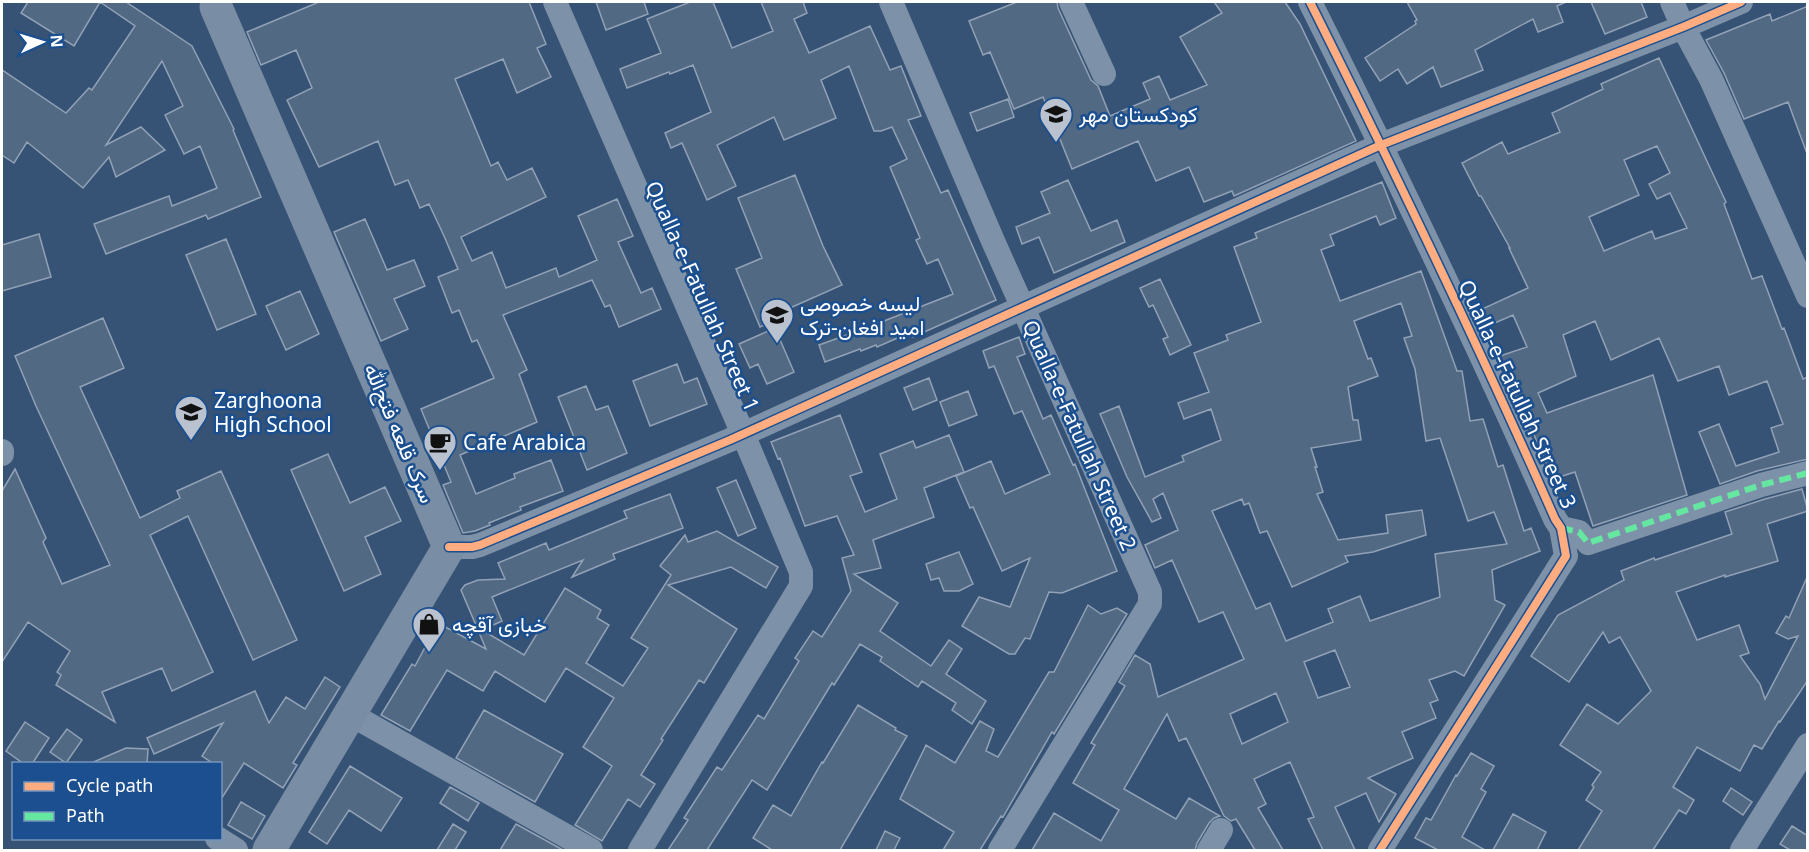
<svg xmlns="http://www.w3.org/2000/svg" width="1809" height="852" font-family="'Noto Sans',Vazirmatn,sans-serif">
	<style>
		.building { fill: #526984; stroke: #92a2b6; stroke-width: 1.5; fill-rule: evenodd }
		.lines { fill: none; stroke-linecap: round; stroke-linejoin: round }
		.minor { stroke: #7d92a8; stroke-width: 24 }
		.secondary { stroke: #798da4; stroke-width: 33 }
		.quiet { stroke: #66e7a1; stroke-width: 6; stroke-dasharray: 12 6; stroke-linecap: butt }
		.cycleway-casing { stroke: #1b4f8f; stroke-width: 11 }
		.cycleway { stroke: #ffac80; stroke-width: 8 }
		.labels { text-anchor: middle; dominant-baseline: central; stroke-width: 5; stroke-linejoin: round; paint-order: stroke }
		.poi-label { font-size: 21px; fill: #fff; stroke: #1b4f8f; text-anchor: start }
		.street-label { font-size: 21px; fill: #fff; stroke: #1b4f8f }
	</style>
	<rect width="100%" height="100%" fill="#365274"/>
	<path class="building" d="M28,2H126L192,46L234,129L233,130L261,197L208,219L206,215L106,254L94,224L169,196L172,206L217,188L200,146L184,154L165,115L183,106L162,61L106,145L141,127L165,150L116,177L109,157L83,188L27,142L14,163L2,155V70L66,113L89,88L92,90L135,26L100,2L74,46L21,13Z
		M319,2H529L546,44L537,48L551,77L517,93L503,59L455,79L491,166L498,162L507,180L532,168L546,197L461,237L472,261L492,252L506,288L556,268L559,277L597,260L578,216L617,199L633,236L618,242L641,293L652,288L661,309L619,327L610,305L605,307L592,280L503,315L527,370L519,374L537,422L460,455L476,494L515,478L514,474L551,460L563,491L520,507L521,510L489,523L490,525L475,531L463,533L443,485L451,482L421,409L494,378L477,340L472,342L459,310L452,313L438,277L458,269L444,236L429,204L420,208L408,180L395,185L378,141L319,167L287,100L312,88L296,50L261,65L247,32Z
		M596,2H644L648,14L606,30Z
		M690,2H713L732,48L773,31L761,2H803L807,13L794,19L809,53L870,26L890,70L901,66L921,116L908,120L941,193L948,190L996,300L913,337L911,332L877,347L876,345L861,351L860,349L825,362L819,345L866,328L953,294L938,259L927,264L916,240L920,238L890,167L907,159L892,127L881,131H874L849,66L821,80L836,118L784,140L774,117L717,145L736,186L707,200L682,143L671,148L665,133L711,112L693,65L670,74L669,72L627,88L620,69L661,53L647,19Z
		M1017,2H1057L1058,8L1091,80L1098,86L1110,116L1150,99L1143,83L1159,76L1170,100L1207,85L1180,37L1222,13L1214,2H1285L1300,24L1356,141L1234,196L1232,191L1204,202L1189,167L1156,181L1138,141L1072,169L1043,97L1014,109L990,52L983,55L969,21Z
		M1407,2H1566L1557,6L1563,22L1538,32L1533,19L1475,50L1483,70L1441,87L1433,67L1407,84L1398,69L1380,81L1365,58L1416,24L1415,21L1417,20Z
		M1591,2H1641L1647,17L1605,34Z
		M1808,6V150L1806,151L1788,102L1744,119L1724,73L1706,40L1770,14L1772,21Z
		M1659,58L1726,202L1724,204L1752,279L1762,276L1782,329L1784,328L1803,379L1808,377V459L1757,471L1720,484L1699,432L1719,424L1736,466L1779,452L1771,428L1783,424L1767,381L1729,395L1719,366L1678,381L1659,338L1611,360L1595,321L1563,335L1576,376L1538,393L1547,413L1653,375L1687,495L1593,526L1575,472L1553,479L1532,430L1531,431L1508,379L1500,356L1527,347L1513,315L1488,326L1480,310L1528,288L1509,248H1510L1481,196H1479L1462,163L1502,142L1508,154L1560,132L1552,113L1603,89L1601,84ZM1657,146L1670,173L1649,184L1657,199L1670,193L1687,228L1655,239L1652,231L1604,251L1589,217L1639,195L1624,160Z
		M1008,99L1014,117L977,131L970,113Z
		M795,175L823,246L842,285L781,312L783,317L760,327L736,269L762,258L738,198Z
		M1068,180L1091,231L1117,220L1125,242L1054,273L1039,237L1022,244L1016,227L1050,213L1041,192Z
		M1382,182L1396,218L1380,225L1376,216L1330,235L1334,245L1321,250L1340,301L1421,271L1457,371H1462L1470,421L1483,419L1498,467L1503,465L1524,531L1531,528L1540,551L1492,570L1495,600L1505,605L1464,676L1455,671L1429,680L1438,700L1430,703L1436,718L1402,732L1413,758L1368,778L1396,794L1379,822L1366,793L1335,807L1355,850H1323L1308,819L1314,817L1290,762L1254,779L1266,804L1258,808L1283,850H1255L1236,819L1231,821L1224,816L1186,738L1179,741L1167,714L1124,789L1176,819L1189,798L1220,816L1214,818L1209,823L1197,843L1195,850H1032L1054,813L1101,841L1119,810L1073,783L1095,745L1091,743L1125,686L1119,682L1135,655L1150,664L1158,697L1244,659L1223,612L1199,622L1172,560L1155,568L1145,545L1178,530L1163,493L1153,499L1161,518L1152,522L1127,477L1100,414L1119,406L1145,477L1184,461L1182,456L1221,440L1211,409L1184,419L1178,403L1209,392L1194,353L1228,340L1226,335L1261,322L1234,247L1257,238L1255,233ZM1401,303L1412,336L1404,338L1415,369L1426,441L1440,438L1468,521L1494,512L1507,544L1435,554L1440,597L1370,621L1360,596L1328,609L1333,622L1286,641L1270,603L1256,609L1212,511L1242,499L1244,505L1249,503L1260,533L1267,531L1292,587L1348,562L1345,556L1373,552L1426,535L1422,510L1386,515L1388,533L1338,540L1317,494L1323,492L1315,467H1317L1311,448L1361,440L1358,420H1353L1348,387L1378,376L1371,358L1368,359L1354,321ZM1335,650L1350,687L1318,698L1304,662ZM1276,693L1288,722L1242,744L1230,714Z
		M365,219L387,270L414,260L425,286L394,299L408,329L381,341L334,232Z
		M39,234L51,277L2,291V245Z
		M226,239L256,314L217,330L186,255Z
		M1160,279L1191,345L1170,355L1163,339L1168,337L1153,305L1149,307L1140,288Z
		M300,291L319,334L286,350L266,306Z
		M103,318L124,368L80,387L140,518L180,498L177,491L221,471L297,640L253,660L188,516L150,535L213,672L172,691L162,668L102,692L115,722L56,685L61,675L57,672L70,651L28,622L2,662V491L15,469L46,538L43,542L62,584L110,565L36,406L15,356Z
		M775,328L794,372L767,384L758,364L750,368L739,344Z
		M1019,337L1025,354L1017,357L1043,419L1051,415L1073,465L1075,464L1117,571L1062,593L1049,592L1030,639L1025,638L1015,654H1009L962,626L979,597L1010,607L1030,558L1002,571L973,507L970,508L956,476L991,461L1005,494L1050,474L1022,411L1014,414L994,366L989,368L983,351Z
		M677,364L684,383L697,378L707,404L650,426L633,381Z
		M929,378L937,400L913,410L904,388Z
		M586,386L596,410L608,406L627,453L587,470L558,397Z
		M968,391L977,415L949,426L940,402Z
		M840,415L862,472L850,476L865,512L897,499L880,454L913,441L916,448L949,435L964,472L924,488L934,517L873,540L881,568L854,574L898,603L880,631L931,666L949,640L962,649L946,674L986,701L972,724L952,710L956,703L922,681L918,687L880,661L882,657L860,644L834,685L832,683L767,790L752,780L707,850H668L688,820L684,818L717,767L722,770L758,715L764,719L799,661L795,658L813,631L822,637L851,591L842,558L854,555L837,516L805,526L780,458L778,459L771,442Z
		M328,454L350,503L385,487L401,521L365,537L381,574L344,591L291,470Z
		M736,480L756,528L738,536L717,488Z
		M1802,489L1808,511L1767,524L1778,561L1725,577V575L1676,592L1697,640L1739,625L1749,653L1740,656L1760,684L1765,699L1798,636L1788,639L1776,633L1786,616L1789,618L1808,575V680L1780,722L1779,721L1762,749L1754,745L1740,771L1697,747L1673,787L1694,800L1686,814L1679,810L1653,850H1578L1602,811L1586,800L1594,787L1592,785L1601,772L1560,745L1587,704L1618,724L1651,691L1620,637L1609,643L1603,632L1569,682L1531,656L1558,615L1624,580L1621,571L1654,558L1655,560L1732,534L1725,512L1765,499Z
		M670,494L683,528L613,554L615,559L572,577L583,560L492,597L502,621L482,630L524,655L565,588L601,610L597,618L609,625L586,663L623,686L648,648L631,638L671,575L660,566L685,535L688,542L717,531L778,567L766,588L731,567L668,585L737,629L704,683L699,680L661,739L663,740L641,775L655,784L640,807L628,799L602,841L575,825L612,766L583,747L614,698L566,668L545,702L495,671L483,691L447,670L410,731L381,715L412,664L415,666L438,623L486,649L461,590L465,585L478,580L505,579L498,563L546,543L549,550L627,518L624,511Z
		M959,552L973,584L959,591H944L939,578L931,580L926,564Z
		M1088,605L1101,614L1117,608L1127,614L1054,734L1052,732L1003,817L1001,816L980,850H943L954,832L900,799L926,745L955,763L980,721L994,729L986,751L998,757L1049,672H1054Z
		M325,677L340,687L293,763L297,765L283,788L244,763L220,801V764H214L202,756L223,723L154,754L147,738L255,691L269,723L286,697L305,709Z
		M858,705L896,728L895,730L907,736L840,850H772L753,838L773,805L791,816L822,762L823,763Z
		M484,710L563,754L535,802L456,758Z
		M25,722L49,738L32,764H24L6,751Z
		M67,729L82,740L66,763L50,752Z
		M126,748L148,749L147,764H89Z
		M1471,753L1494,766L1481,789L1486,792L1462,837L1485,850H1438L1415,838L1426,818L1431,820L1456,775L1457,776Z
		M350,766L402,798L381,831L349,810L327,844L309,832Z
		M450,787L479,803L468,821L440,803Z
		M1731,788L1752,802L1743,815L1723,801Z
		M241,802L265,816L252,839L228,825Z
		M1513,814L1546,832L1537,850H1493Z
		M453,824L466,832L455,850H437Z
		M516,824L563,850H500Z
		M1792,826L1808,836V850H1790L1780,844Z
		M885,831L900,838L894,850H876Z"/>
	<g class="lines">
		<path class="minor" d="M555,2L743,434L801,572V586L640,850
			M891,2L993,241L1150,592V604L1000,850
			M1071,2L1104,74
			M1310,2C1395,172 1478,344 1555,519L1561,528L1566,556L1380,850
			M1672,2L1683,27L1711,79L1808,296
			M2,451V454
			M1561,528L1579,532L1588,543L1761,485L1808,473
			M449,547H472L480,545L730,440L1381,145L1683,27L1741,2
			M350,714L591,850
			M217,838L236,850
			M1209,850L1221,830
			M1742,850L1808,745"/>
		<path class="secondary" d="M216,7L449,547L269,850"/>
		<path class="quiet" d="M1561,528L1579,532L1588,543L1761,485L1808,473"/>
		<defs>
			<path id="cycleway" d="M1310,2C1395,172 1478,344 1555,519L1561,528L1566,556L1380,850
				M449,547H472L480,545L730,440L1381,145L1683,27L1741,2"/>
		</defs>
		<use href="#cycleway" class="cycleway-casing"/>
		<use href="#cycleway" class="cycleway"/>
	</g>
	<defs>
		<symbol id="school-pin" viewBox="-11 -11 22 30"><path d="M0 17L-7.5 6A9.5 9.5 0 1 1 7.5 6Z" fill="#b9c2ce" stroke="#1b4f8f"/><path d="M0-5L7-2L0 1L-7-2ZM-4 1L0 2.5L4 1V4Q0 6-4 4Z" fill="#111"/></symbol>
		<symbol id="cafe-pin" viewBox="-11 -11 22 30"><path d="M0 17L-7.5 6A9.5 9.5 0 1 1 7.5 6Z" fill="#b9c2ce" stroke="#1b4f8f"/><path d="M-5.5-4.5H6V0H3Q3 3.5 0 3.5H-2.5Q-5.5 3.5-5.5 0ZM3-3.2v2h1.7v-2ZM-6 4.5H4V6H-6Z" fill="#111"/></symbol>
		<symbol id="shop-pin" viewBox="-11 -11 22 30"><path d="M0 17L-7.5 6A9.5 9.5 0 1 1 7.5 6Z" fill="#b9c2ce" stroke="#1b4f8f"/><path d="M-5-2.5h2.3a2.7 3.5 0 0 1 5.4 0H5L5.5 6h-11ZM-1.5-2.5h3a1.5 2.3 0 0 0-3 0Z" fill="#111"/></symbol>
	</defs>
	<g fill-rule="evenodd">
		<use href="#school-pin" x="1037" y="95" width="38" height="52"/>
		<use href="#school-pin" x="758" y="296" width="38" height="52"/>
		<use href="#school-pin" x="172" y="393" width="38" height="52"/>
		<use href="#cafe-pin" x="421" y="423" width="38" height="52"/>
		<use href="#shop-pin" x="410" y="605" width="38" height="52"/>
	</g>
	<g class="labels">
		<g class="poi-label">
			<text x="1079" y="114">کودکستان مهر</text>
			<text x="800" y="303">لیسه خصوصی<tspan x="800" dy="24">امید افغان-ترک</tspan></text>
			<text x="214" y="400">Zarghoona<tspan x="214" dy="24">High School</tspan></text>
			<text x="463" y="442">Cafe Arabica</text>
			<text x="452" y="624">خبازی آقچه</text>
		</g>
		<g class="street-label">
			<text transform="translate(703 296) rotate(66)">Qualla-e-Fatullah Street 1</text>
			<text transform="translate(1518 394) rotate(65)">Qualla-e-Fatullah Street 3</text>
			<text transform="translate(400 433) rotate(67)">سرک قلعه فتح‌الله</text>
			<text transform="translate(1080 435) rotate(66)">Qualla-e-Fatullah Street 2</text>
		</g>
	</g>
	<rect width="1809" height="852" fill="none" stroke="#ffffff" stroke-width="6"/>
	<rect x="12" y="762" width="210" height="78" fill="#1b4f8f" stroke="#7695bc" stroke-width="1.5"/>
	<rect x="24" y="782" width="30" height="9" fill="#ffac80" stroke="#7695bc" stroke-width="1.5"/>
	<text x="66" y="792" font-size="18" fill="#ffffff">Cycle path</text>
	<rect x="24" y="812" width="30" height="9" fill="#66e7a1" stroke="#7695bc" stroke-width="1.5"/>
	<text x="66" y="822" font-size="18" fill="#ffffff">Path</text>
	<g transform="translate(42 42) rotate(86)" stroke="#1b4f8f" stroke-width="4.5" paint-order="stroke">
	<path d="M0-4.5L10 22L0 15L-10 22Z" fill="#ffffff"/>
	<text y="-9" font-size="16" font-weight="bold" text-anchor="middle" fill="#ffffff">N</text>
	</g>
</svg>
